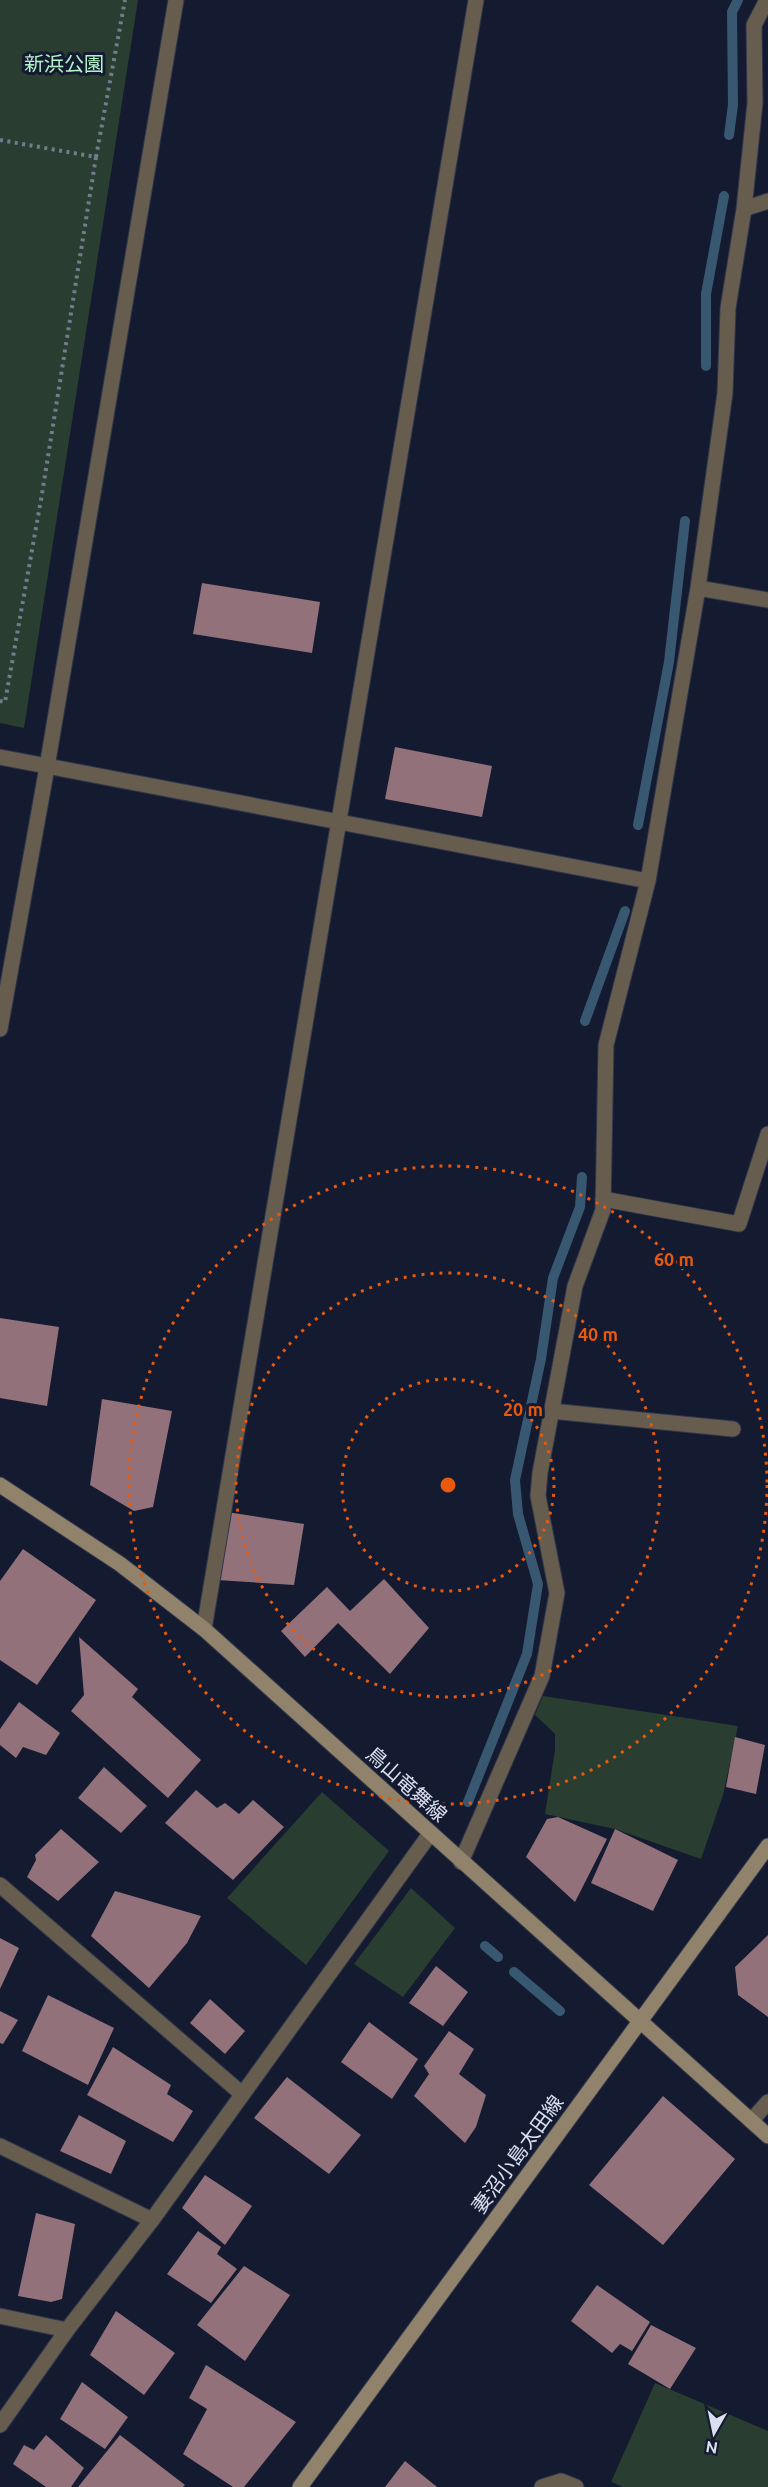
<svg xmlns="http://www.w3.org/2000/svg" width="768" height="2487" font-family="Ubuntu,'Noto Sans JP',sans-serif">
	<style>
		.green { fill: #293e30 }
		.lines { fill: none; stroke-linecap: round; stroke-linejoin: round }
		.stream { stroke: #385770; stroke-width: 10 }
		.building { fill: #92717a }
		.service-casing { stroke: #30364b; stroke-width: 17 }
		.minor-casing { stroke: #30364b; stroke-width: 17 }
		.tertiary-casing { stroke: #30364b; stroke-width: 17 }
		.secondary-casing { stroke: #30364b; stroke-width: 17 }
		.path { stroke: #757b8e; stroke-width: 4; stroke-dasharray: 3 4.5; stroke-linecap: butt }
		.service { stroke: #665d4f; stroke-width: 15 }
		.minor { stroke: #665d4f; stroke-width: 15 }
		.tertiary { stroke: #665d4f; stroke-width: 15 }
		.secondary { stroke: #91826b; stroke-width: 15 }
		.ring { fill: none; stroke: #e8590c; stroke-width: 3; stroke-dasharray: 3 6 }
		.labels { text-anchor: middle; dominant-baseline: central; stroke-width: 6; stroke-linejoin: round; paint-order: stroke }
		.park-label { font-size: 20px; fill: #b4f2c8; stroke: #141a30 }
		.street-label { font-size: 20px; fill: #dae0ef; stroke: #141a30 }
		.centre { fill: #e8590c; stroke: #141a30; stroke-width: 3 }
		.ring-label { font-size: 18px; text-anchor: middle; font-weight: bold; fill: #e8590c; stroke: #141a30; stroke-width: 6; stroke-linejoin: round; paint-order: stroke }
	</style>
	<rect width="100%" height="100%" fill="#141a30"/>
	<path class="green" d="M0,0H138L24,728L0,723Z
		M543,1696L738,1726L723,1795L701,1859L615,1829L545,1814L555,1750V1734L535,1715Z
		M322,1792L389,1851L306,1965L227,1898Z
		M411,1888L455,1928L403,1997L354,1964Z
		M655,2383L768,2431V2487H623L611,2482Z"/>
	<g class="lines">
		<path class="stream" d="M729,135L733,105L732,12L738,0
			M706,366V294L724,196
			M638,825L669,662L685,521
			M585,1021L625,911
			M468,1802L527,1654L538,1584L518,1514L515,1480L541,1359L553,1278L580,1207L582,1177
			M485,1946L498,1957
			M514,1972L560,2011"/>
	</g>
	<path class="building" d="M202,583L320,602L312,653L193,634Z
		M395,747L492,766L482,817L385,799Z
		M0,1318L59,1327L47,1406L0,1398Z
		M102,1399L172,1411L153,1507L134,1511L90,1485Z
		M227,1512L304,1524L294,1585L217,1580Z
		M23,1549L96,1600L37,1685L0,1660V1581Z
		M384,1579L429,1628L390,1674L338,1623L305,1657L281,1631L327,1587L350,1611Z
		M79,1637L138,1689L132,1697L201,1760L168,1798L71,1711L84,1695Z
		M19,1702L60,1733L46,1755L23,1747L16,1758L0,1745V1729Z
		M735,1737L765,1745L756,1794L726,1787Z
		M104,1767L147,1806L121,1833L78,1798Z
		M196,1790L217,1808L225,1803L239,1814L253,1800L284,1827L233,1880L165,1823Z
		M558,1817L607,1839L575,1902L526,1857L547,1819Z
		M61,1829L99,1862L58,1901L27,1877L36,1860L35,1855Z
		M615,1829L678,1860L653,1911L591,1883Z
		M115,1891L201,1916L187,1943L149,1988L91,1936Z
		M768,1935V2017L738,1995L735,1967Z
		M0,1938L19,1948L0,1989Z
		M436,1966L468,1992L443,2026L409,2003Z
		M48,1995L114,2028L88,2085L22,2051Z
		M210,1999L245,2031L225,2054L190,2023Z
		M0,2011L18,2020L3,2044L0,2043Z
		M369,2022L418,2059L392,2099L341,2062Z
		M449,2031L474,2049L459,2074L486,2095L476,2127L465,2143L414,2096L429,2074L424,2066Z
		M113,2047L171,2085L167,2094L193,2111L173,2142L87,2095Z
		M287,2077L361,2135L329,2174L254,2118Z
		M663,2096L735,2159L663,2245L589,2185Z
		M79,2115L126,2141L111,2174L60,2151Z
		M205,2175L252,2206L225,2245L182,2208Z
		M36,2213L75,2224L62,2299L51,2302L18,2296Z
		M198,2231L221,2247L217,2254L237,2269L211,2303L167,2274Z
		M244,2266L290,2295L245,2361L197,2325Z
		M597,2285L650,2322L632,2351L620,2344L612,2353L571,2321Z
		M116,2311L175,2353L144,2395L90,2355Z
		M651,2325L696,2348L670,2389L628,2364Z
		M206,2365L296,2422L244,2487H233L183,2454L207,2409L189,2398Z
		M82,2382L128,2417L105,2449L60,2419Z
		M46,2435L84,2468L71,2487H46L13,2464L24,2445L34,2450Z
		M120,2435L185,2485L183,2487H78Z
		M405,2461L437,2487H385Z"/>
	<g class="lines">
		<defs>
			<path id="service" d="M603,1199L739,1224L768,1134"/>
			<path id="minor" d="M744,209L768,201
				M698,588L768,600
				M0,757L648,881
				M0,1029L47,767L176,0
				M551,1411L733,1429
				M204,1629L476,0
				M461,1862L542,1676L557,1593L538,1496L540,1473L575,1286L603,1210L606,1045L648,881L698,588L725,393L728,308L744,209L755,103L754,25L767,0
				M751,2121L768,2102
				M0,2146L152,2220
				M0,2316L67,2330
				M542,2487L561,2481L576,2487"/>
			<path id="tertiary" d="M0,1885L242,2094
				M0,2425L67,2330L152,2220L430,1834"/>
			<path id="secondary" d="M0,1485L120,1564L204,1629L768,2136
				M300,2487L768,1846"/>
		</defs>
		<use href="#service" class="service-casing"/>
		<use href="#minor" class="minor-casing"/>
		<use href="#tertiary" class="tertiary-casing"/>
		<use href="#secondary" class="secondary-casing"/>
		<path class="path" d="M0,140L96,157L42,494L5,702L0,701
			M96,157L125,0"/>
		<use href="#service" class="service"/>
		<use href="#minor" class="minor"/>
		<use href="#tertiary" class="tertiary"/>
		<use href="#secondary" class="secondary"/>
	</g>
	<g class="ring">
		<circle cx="448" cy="1485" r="106"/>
		<circle cx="448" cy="1485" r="212"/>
		<circle cx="448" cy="1485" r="319"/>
	</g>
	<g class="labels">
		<g class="park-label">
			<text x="64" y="63">新浜公園</text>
		</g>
		<g class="street-label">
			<text transform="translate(407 1784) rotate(42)">鳥山竜舞線</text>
			<text transform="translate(517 2154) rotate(-54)">妻沼小島太田線</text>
		</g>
	</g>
	<circle cx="448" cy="1485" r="9" class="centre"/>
	<g class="ring-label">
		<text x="674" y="1266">60 m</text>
		<text x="598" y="1341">40 m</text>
		<text x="523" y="1416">20 m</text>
	</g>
	<g transform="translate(714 2433) rotate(189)" stroke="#141a30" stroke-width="4.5" paint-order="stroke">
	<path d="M0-4.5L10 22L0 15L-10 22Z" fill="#dae0ef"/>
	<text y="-9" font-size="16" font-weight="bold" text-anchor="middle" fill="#dae0ef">N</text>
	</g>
</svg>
